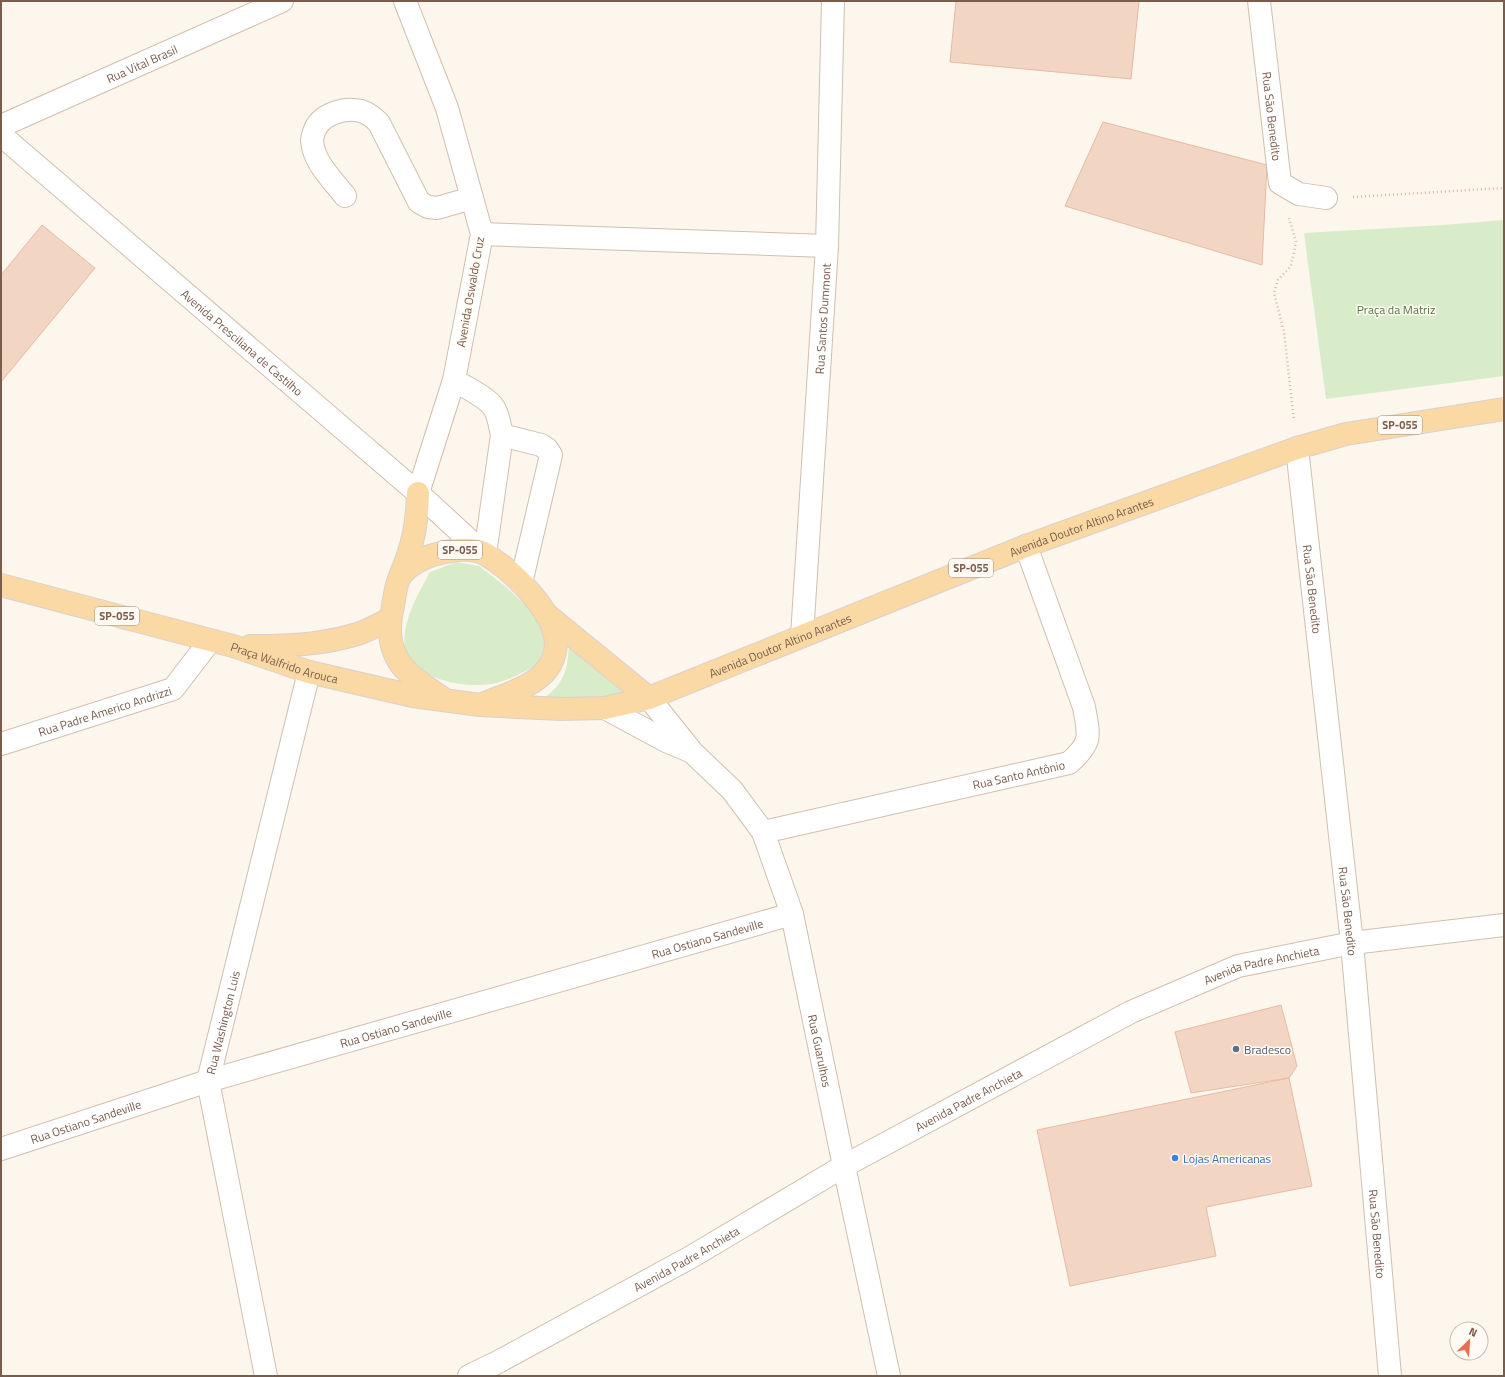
<svg xmlns="http://www.w3.org/2000/svg" width="1505" height="1377" font-family="'Titillium Web',sans-serif">
	<style>
		.green { fill: #d8ecc9 }
		.building { fill: #f3d5c3; stroke: #e6bba3 }
		.lines { fill: none; stroke-linecap: round; stroke-linejoin: round }
		.minor-casing { stroke: #d1beb0; stroke-width: 24 }
		.major-casing { stroke: #dad1cd; stroke-width: 24 }
		.path { stroke: #d9b8a5; stroke-width: 2.5; stroke-dasharray: 1 3; stroke-linecap: butt }
		.minor { stroke: #fff; stroke-width: 22 }
		.major { stroke: #fbd9a5; stroke-width: 22 }
		.service-dot { fill: #5c6f8a; stroke: #fffaf3; stroke-width: 1.5 }
		.shop-dot { fill: #3f7fe0; stroke: #fffaf3; stroke-width: 1.5 }
		.labels { text-anchor: middle; dominant-baseline: central; stroke-width: 3; stroke-linejoin: round; paint-order: stroke }
		.shield { fill: #fffaf3; stroke: #a28b7f; stroke-width: 1 }
		.shield-label { font-size: 11px; font-weight: bold; fill: #7a5c4d }
		.street-label { font-size: 12px; fill: #7a5c4d; stroke: #fffaf3 }
		.park-label { font-size: 12px; fill: #537a41; stroke: #fffaf3 }
		.service-label { font-size: 12px; fill: #4e5e75; stroke: #fffaf3; text-anchor: start }
		.shop-label { font-size: 12px; fill: #366cbe; stroke: #fffaf3; text-anchor: start }
	</style>
	<rect width="100%" height="100%" fill="#fdf6ec"/>
	<path class="green" d="M1504,220V376L1326,399L1304,233L1443,225Z
		M456,562L479,566L505,586L532,611L546,641L540,663C526,671 512,679 496,683C471,689 426,682 411,660C409,657 405,653 405,649C401,623 418,594 430,572Z
		M569,642L629,695L543,699C565,683 568,669 569,642Z"/>
	<path class="building" d="M956,1H1139L1131,79L950,62Z
		M1103,122L1267,165L1262,265L1065,206Z
		M42,225L95,268L1,382V275Z
		M1281,1005L1297,1066L1289,1078L1191,1093L1175,1032Z
		M1289,1078L1312,1186L1206,1207L1216,1256L1070,1286L1037,1130Z"/>
	<g class="lines">
		<defs>
			<g id="minor">
				<path d="M405,1L447,108L482,234L454,380L418,493"/>
				<path id="s1" d="M1259,1L1280,183L1299,194L1326,198"/>
				<path id="s2" d="M1,126L282,1"/>
				<path id="s3" d="M1,135L418,493L482,552"/>
				<path d="M345,196C332,179 314,163 312,141C312,138 313,135 314,132C320,114 344,107 361,111C368,113 374,118 379,123L419,202L428,207L437,208L472,198"/>
				<path d="M482,234L827,246"/>
				<path d="M454,380C465,387 487,397 494,408C499,416 500,427 502,435L485,554"/>
				<path d="M502,435L541,445L547,449L551,455L521,583"/>
				<path id="s4" d="M1297,448L1352,943L1390,1376"/>
				<path id="s5" d="M802,636L827,246L833,1"/>
				<path id="s6" d="M649,698L693,753L732,790L763,832L792,914L844,1166L889,1376"/>
				<path d="M605,708L666,741L690,751"/>
				<path id="s7" d="M1,744L173,689L210,641"/>
				<path id="s8" d="M763,832L1069,763C1093,742 1089,736 1084,707L1026,546"/>
				<path id="s9" d="M1,1149L208,1081L792,914"/>
				<path id="s10" d="M266,1376L208,1081L309,672"/>
				<path id="s11" d="M469,1376L498,1362L691,1257L844,1166L1131,1012L1238,966L1352,943L1504,925"/>
			</g>
			<g id="major">
				<path d="M400,576C413,546 417,525 418,493"/>
				<path id="s12" d="M1,585L233,646L309,672L413,696L480,705L561,709L605,708L649,698L1026,546L1297,448L1346,434L1504,409"/>
				<path d="M546,614L649,698"/>
				<path d="M250,646C287,646 322,645 357,634C368,631 379,624 390,619"/>
				<path d="M444,699C417,680 392,669 390,632C390,625 390,618 392,611C394,601 395,588 399,579C404,568 422,558 433,555C447,551 466,547 481,552C485,553 490,557 494,560C517,575 554,613 556,642C556,651 553,662 548,668C536,686 504,695 485,703"/>
			</g>
		</defs>
		<use href="#minor" class="minor-casing"/>
		<use href="#major" class="major-casing"/>
		<path class="path" d="M1353,197L1504,188
			M1289,218L1296,242L1291,266L1278,280L1274,293L1284,332L1294,421"/>
		<use href="#minor" class="minor"/>
		<use href="#major" class="major"/>
	</g>
	<circle class="service-dot" cx="1236" cy="1049" r="4"/>
	<circle class="shop-dot" cx="1175" cy="1158" r="4"/>
	<g class="labels">
		<g class="shield">
			<rect x="1378" y="416" width="44" height="18" rx="3"/>
			<rect x="438" y="541" width="44" height="18" rx="3"/>
			<rect x="949" y="559" width="44" height="18" rx="3"/>
			<rect x="95" y="607" width="44" height="18" rx="3"/>
		</g>
		<g class="shield-label">
			<text x="1400" y="425">SP-055</text>
			<text x="460" y="550">SP-055</text>
			<text x="971" y="568">SP-055</text>
			<text x="117" y="616">SP-055</text>
		</g>
		<g class="street-label">
			<text stroke="none"><textPath href="#s2" startOffset="154">Rua Vital Brasil</textPath></text>
			<text stroke="none"><textPath href="#s1" startOffset="116">Rua São Benedito</textPath></text>
			<text transform="translate(470 292) rotate(-80)">Avenida Oswaldo Cruz</text>
			<text stroke="none"><textPath href="#s5" startOffset="318">Rua Santos Dummont</textPath></text>
			<text stroke="none"><textPath href="#s3" startOffset="318">Avenida Presciliana de Castilho</textPath></text>
			<text stroke="none"><textPath href="#s12" startOffset="1130">Avenida Doutor Altino Arantes</textPath></text>
			<text stroke="none"><textPath href="#s4" startOffset="142">Rua São Benedito</textPath></text>
			<text stroke="none"><textPath href="#s12" startOffset="806">Avenida Doutor Altino Arantes</textPath></text>
			<text stroke="none"><textPath href="#s12" startOffset="294">Praça Walfrido Arouca</textPath></text>
			<text stroke="none"><textPath href="#s7" startOffset="109">Rua Padre Americo Andrizzi</textPath></text>
			<text stroke="none"><textPath href="#s8" startOffset="262">Rua Santo Antônio</textPath></text>
			<text stroke="none"><textPath href="#s4" startOffset="466">Rua São Benedito</textPath></text>
			<text stroke="none"><textPath href="#s9" startOffset="737">Rua Ostiano Sandeville</textPath></text>
			<text stroke="none"><textPath href="#s11" startOffset="895">Avenida Padre Anchieta</textPath></text>
			<text stroke="none"><textPath href="#s10" startOffset="361">Rua Washington Luis</textPath></text>
			<text stroke="none"><textPath href="#s9" startOffset="413">Rua Ostiano Sandeville</textPath></text>
			<text stroke="none"><textPath href="#s6" startOffset="403">Rua Guarulhos</textPath></text>
			<text stroke="none"><textPath href="#s11" startOffset="571">Avenida Padre Anchieta</textPath></text>
			<text stroke="none"><textPath href="#s9" startOffset="89">Rua Ostiano Sandeville</textPath></text>
			<text stroke="none"><textPath href="#s4" startOffset="790">Rua São Benedito</textPath></text>
			<text stroke="none"><textPath href="#s11" startOffset="247">Avenida Padre Anchieta</textPath></text>
		</g>
		<g class="park-label">
			<text x="1396" y="309">Praça da Matriz</text>
		</g>
		<g class="service-label">
			<text x="1244" y="1049">Bradesco</text>
		</g>
		<g class="shop-label">
			<text x="1183" y="1158">Lojas Americanas</text>
		</g>
	</g>
	<rect width="1505" height="1377" fill="none" stroke="#7a5c4d" stroke-width="4"/>
	<g transform="translate(1469 1341) rotate(25)"><circle r="19" fill="#fffaf3" stroke="#cabbb1"/>
	<path d="M0-3L7 15L0 10L-7 15Z" fill="#e76f51"/>
	<text y="-6" font-size="11" font-weight="bold" text-anchor="middle" fill="#7a5c4d">N</text>
	</g>
</svg>
